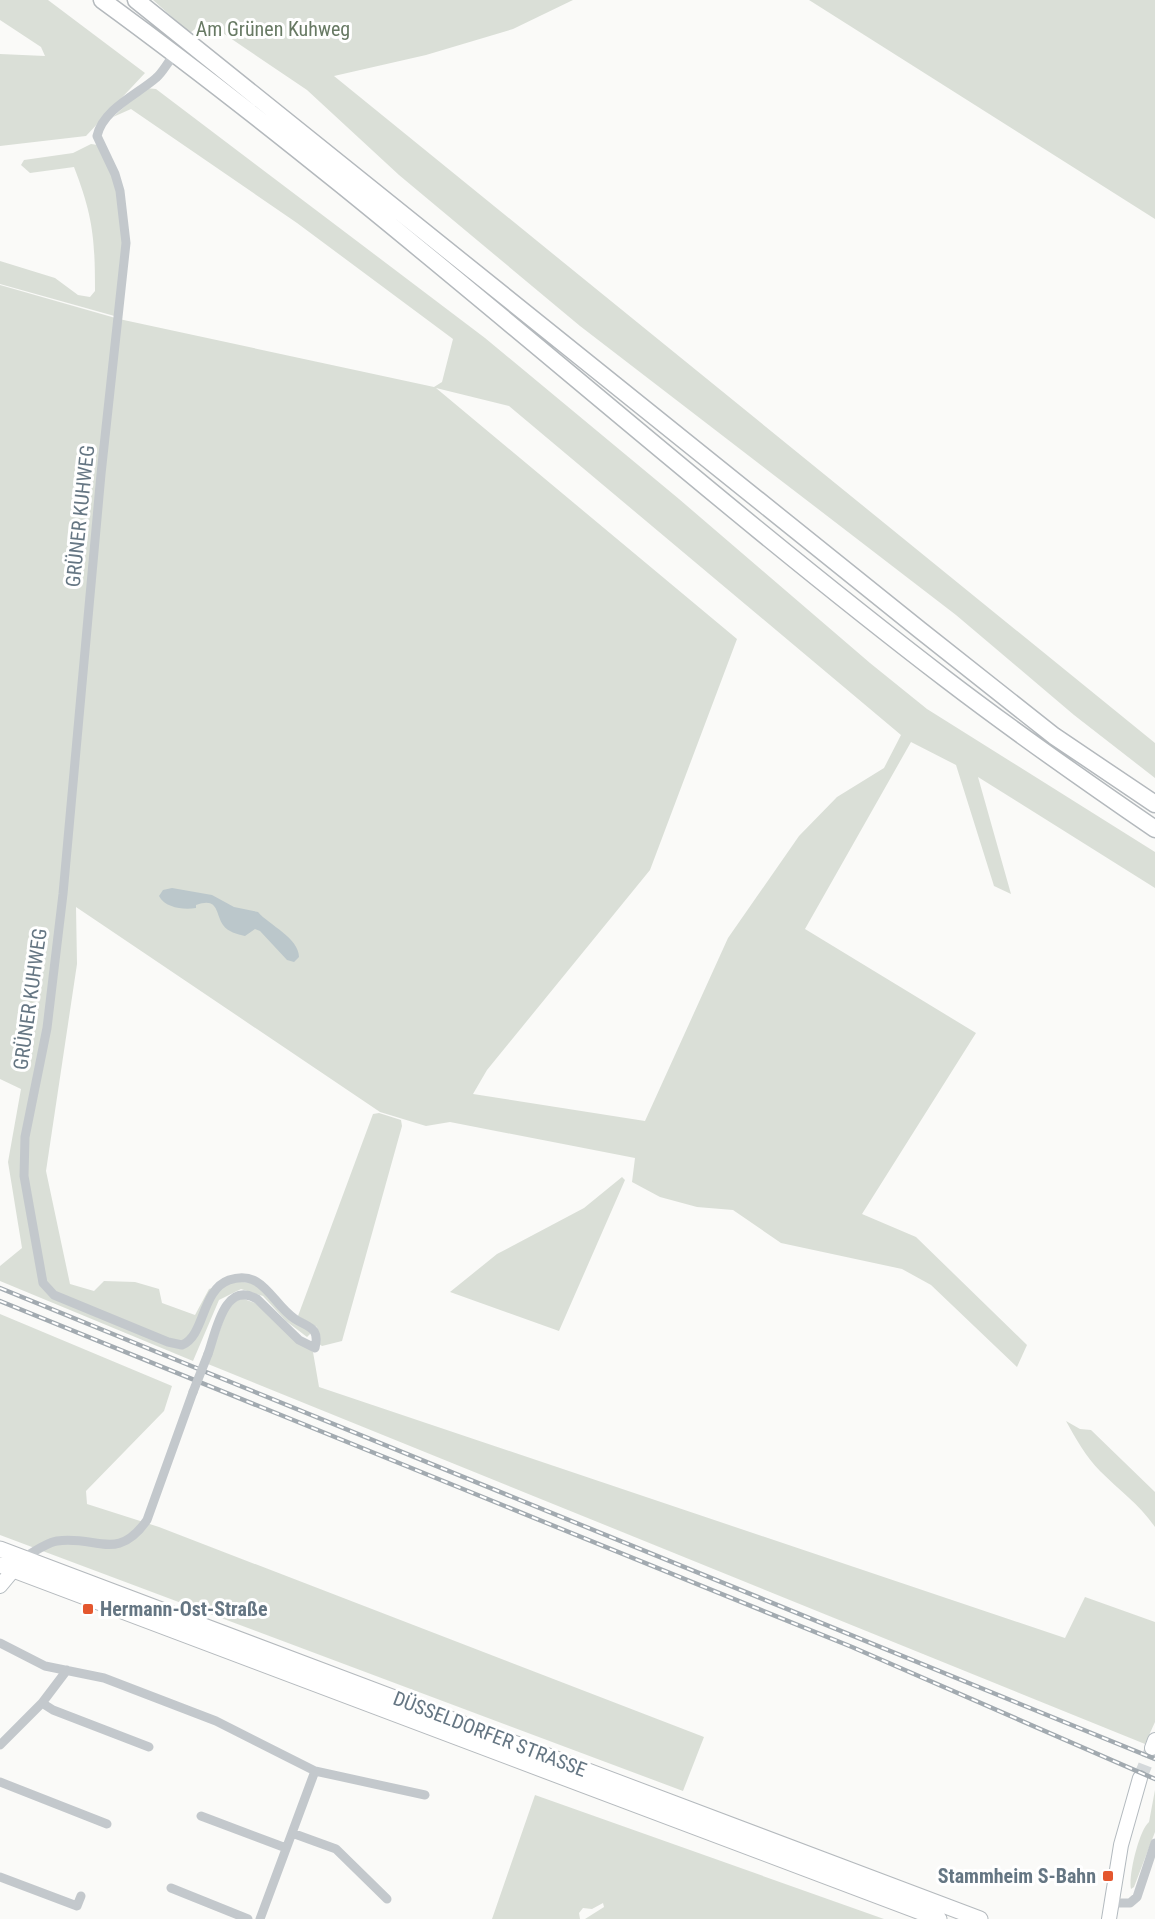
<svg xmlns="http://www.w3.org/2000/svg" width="1155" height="1919" font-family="'Roboto Condensed',sans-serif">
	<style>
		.green { fill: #dadfd7; fill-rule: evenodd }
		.water { fill: #bbc7cb }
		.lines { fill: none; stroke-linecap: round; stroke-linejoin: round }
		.secondary-tunnel { stroke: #d5d9db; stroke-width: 14; stroke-dasharray: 14 7; stroke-linecap: butt }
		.secondary-casing { stroke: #b3babf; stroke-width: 16 }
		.primary-casing { stroke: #b5babe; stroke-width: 17 }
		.highway-casing { stroke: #b4b9bd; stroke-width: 19 }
		.street { stroke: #c3c8cc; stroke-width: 9 }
		.secondary { stroke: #fff; stroke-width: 14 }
		.primary { stroke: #fff; stroke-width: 15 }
		.highway { stroke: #fff; stroke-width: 16 }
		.rail-casing { stroke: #a2aab0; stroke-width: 4.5 }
		.rail { stroke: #fff; stroke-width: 2; stroke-dasharray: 7; stroke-linecap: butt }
		.street-bridge { stroke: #c3c8cc; stroke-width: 9 }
		.poi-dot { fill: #e4572e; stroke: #fff; stroke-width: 2 }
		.labels { text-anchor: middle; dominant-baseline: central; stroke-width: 6; stroke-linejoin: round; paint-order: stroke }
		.park-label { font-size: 20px; fill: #687a64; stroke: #fff }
		.street-label { font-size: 20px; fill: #657683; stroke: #fff }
		.poi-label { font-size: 20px; font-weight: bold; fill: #657683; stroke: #fff; text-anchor: start }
	</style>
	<rect width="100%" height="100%" fill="#fafaf8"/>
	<path class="green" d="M0,0H48L145,73L86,136L0,146V54L45,56L41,47L0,20Z
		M153,0H573L513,29L426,55L334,76L1155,743V778L1074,715L956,615L580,326L399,175L307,90L205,21L190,33Z
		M809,0H1155V219Z
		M145,88L156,89L485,338L679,499L870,663L927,709L1155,852V888L978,777L1011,894L994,886L956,765L911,742L805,929L976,1033L862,1214L916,1237L1027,1345L1017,1367L931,1285L902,1269L781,1243L733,1210L697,1207L660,1197L632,1182L635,1158L450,1122L426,1126L380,1112L76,907L77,964L46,1171L70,1284L94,1291L104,1281L135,1282L159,1289L162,1303L195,1315L209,1289L234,1281L259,1284L313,1331L307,1337L286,1321L263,1296L241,1289L219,1300L193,1361L0,1281V1266L22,1248L8,1162L21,1089L0,1079V285L119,319L434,387L442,382L453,339L297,223L131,109L113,117ZM436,388L509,406L901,735L884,768L837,797L799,836L728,938L645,1121L473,1094L487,1070L650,870L737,639Z
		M91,144L98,145L115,181L125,244L118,317L0,284V261L55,278L78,295L90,297L95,291C95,239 93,216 74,167L30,173L21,165L24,160L73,153Z
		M379,1113L401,1120L402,1126L342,1341L322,1346L319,1344L317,1327L298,1316L373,1114Z
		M622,1177L625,1180L559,1331L450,1292L497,1254L584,1208Z
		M241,1298L255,1303L313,1352L319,1387L1065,1638L1085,1597L1155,1622V1722L1145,1744L208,1364L228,1307Z
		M0,1314L172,1386L164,1411L86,1491L87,1504L159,1527L704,1737L683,1791L0,1535Z
		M1066,1421L1080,1429L1091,1430L1155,1492V1527C1138,1503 1120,1491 1100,1471C1086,1457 1076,1439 1066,1421Z
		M1155,1790V1832L1134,1887L1131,1889C1128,1877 1139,1830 1149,1822Z
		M535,1795L884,1919H585L604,1907L603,1903L592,1909L583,1908L579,1913L580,1919H492Z"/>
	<path class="water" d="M172,888L212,895L234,907L258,912C269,925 299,938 299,957L294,962L287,960L260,931L255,929L245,936C237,934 228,932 223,925C215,913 219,897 196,905V908C184,910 165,908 159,896L163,890Z"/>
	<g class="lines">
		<path class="secondary-tunnel" d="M1140,1778L1152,1748"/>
		<defs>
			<path id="secondary" d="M0,1586L20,1562
				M1152,1748L1155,1740
				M1109,1919L1121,1845L1140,1778"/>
			<path id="primary" d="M0,1549L980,1919
				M0,1565L939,1919"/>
			<path id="highway" d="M102,0C394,213 660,460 947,680C1015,732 1085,781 1155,829
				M136,0L920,630L1054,736L1155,804"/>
		</defs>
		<use href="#secondary" class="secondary-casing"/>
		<use href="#primary" class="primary-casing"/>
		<use href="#highway" class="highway-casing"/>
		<path class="street" d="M171,59C166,65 162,73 156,78C138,94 103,109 97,136L115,174L120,191L126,243L101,474L63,894L47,1028L25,1137L24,1176L43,1283L54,1295L168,1342L182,1345C205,1336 201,1290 229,1280C263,1268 272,1304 295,1319C309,1328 320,1327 315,1348L299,1340L257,1299C224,1280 216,1332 208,1354
			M24,1558C33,1552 46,1543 57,1541C97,1535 117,1563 147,1520L193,1392
			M0,1643L45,1666L104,1678L216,1721L315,1771L425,1795
			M42,1703L53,1710L149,1747
			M0,1745L42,1703L67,1670
			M0,1782L107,1824
			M201,1816L286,1848
			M292,1833L336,1849L387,1899
			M0,1877L77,1906L81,1896
			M171,1888L248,1919
			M1111,1903H1130L1137,1897L1155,1843
			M260,1919L315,1771"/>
		<use href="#secondary" class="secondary"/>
		<use href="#primary" class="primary"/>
		<use href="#highway" class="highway"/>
		<defs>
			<path id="rail" d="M0,1288L1155,1759
				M0,1301L852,1647L1155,1779"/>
		</defs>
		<use href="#rail" class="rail-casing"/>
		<use href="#rail" class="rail"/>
		<path class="street-bridge" d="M193,1392L208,1354"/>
	</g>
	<g class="poi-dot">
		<rect x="82" y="1603" width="12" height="12" rx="3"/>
		<rect x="1102" y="1870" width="12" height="12" rx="3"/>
	</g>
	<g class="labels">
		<g class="park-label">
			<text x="273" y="29">Am Grünen Kuhweg</text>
		</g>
		<g class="street-label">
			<text transform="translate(80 516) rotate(-84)">GRÜNER KUHWEG</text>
			<text transform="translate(30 999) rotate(-82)">GRÜNER KUHWEG</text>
			<text transform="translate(490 1734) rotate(21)">DÜSSELDORFER STRASSE</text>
		</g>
		<g class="poi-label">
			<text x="100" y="1609">Hermann-Ost-Straße</text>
			<text x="1096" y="1876" text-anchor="end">Stammheim S-Bahn</text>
		</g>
	</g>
</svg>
